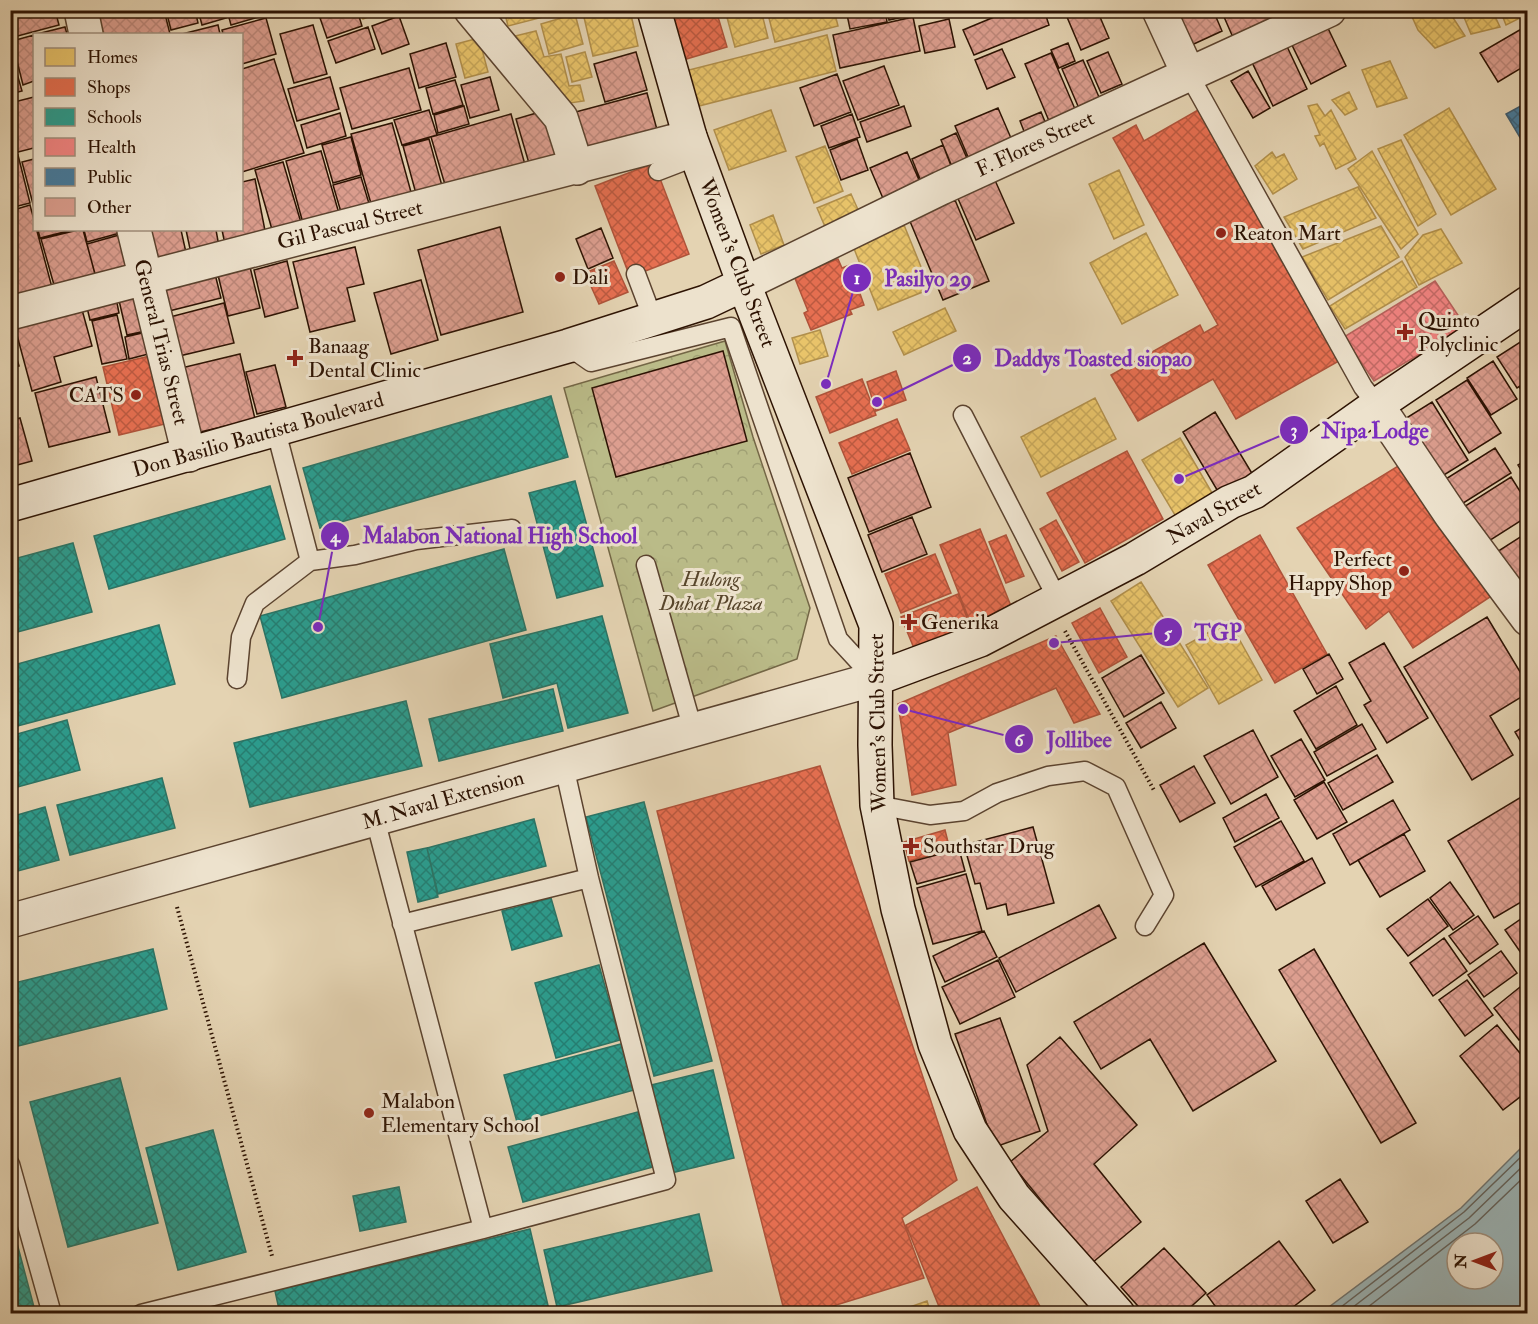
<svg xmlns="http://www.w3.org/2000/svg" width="1538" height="1324" font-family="'IM FELL Double Pica',serif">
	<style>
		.park { fill: url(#park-crowns); stroke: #746746; stroke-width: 1.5 }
		.water { fill: #9bb5b8; stroke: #6f7470; stroke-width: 1.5; fill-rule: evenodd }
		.homes { fill: url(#homes-cross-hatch); stroke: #b18f4b; stroke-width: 1.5 }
		.shops { fill: url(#shops-cross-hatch); stroke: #af533a; stroke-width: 1.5 }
		.schools { fill: url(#schools-cross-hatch); stroke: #2b7465; stroke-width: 1.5 }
		.health { fill: url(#health-cross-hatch); stroke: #b7625c; stroke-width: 1.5 }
		.public { fill: url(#public-cross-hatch); stroke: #3e5c6f; stroke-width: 1.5 }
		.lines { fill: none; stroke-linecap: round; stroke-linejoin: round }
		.shore { stroke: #64645e; stroke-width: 1.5 }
		.building { fill: url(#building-cross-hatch); stroke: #2d1303; stroke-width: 1.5 }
		.lane-casing { stroke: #5b432f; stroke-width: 21 }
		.street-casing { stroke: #5b432f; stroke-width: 36 }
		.secondary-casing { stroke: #2d1303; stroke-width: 36 }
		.path { stroke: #2d1303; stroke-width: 4; stroke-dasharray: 1.5 3; stroke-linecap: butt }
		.lane { stroke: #ede2cd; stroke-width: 18 }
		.street { stroke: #ede2cd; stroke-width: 33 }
		.secondary { stroke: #ede2cd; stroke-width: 33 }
		.poi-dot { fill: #8f2418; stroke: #ede2cd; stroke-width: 2 }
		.labels { text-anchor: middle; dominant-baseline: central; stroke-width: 6; stroke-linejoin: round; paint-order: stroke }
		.street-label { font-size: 21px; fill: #2d1303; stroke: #ede2cd }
		.poi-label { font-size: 21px; fill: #2d1303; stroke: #ede2cd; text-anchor: start }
		.park-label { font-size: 21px; font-style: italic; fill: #57452b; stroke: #ede2cd }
		.leader { fill: none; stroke: #7b2cbf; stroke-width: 2 }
		.callout-dot { fill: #7b2cbf; stroke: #ede2cd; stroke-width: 2 }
		.mark-label { font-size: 18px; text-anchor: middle; font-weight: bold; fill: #fff }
		.callout-label { font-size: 22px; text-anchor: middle; font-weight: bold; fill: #7b2cbf; stroke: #ede2cd; stroke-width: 6; stroke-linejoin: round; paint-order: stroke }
	</style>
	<defs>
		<pattern id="park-crowns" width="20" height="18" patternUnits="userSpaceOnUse" patternTransform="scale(1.5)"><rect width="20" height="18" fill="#babb88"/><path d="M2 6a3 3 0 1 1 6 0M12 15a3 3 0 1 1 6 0" fill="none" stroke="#a0a074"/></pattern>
		<pattern id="homes-cross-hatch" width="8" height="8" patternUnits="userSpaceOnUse" patternTransform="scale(1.5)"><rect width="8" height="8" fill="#e9c46a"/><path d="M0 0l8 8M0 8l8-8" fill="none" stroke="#c8a85a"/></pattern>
		<pattern id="shops-cross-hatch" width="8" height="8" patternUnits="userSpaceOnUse" patternTransform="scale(1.5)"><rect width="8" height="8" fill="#e76f51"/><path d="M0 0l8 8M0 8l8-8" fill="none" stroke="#bc5a41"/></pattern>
		<pattern id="schools-cross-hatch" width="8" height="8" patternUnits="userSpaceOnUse" patternTransform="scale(1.5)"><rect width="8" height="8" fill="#2a9d8f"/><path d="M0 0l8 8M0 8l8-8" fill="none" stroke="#247f73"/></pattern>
		<pattern id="health-cross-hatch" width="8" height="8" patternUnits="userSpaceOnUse" patternTransform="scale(1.5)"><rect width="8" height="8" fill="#f28482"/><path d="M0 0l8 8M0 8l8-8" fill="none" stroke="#c46b68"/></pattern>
		<pattern id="public-cross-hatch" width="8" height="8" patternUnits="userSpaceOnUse" patternTransform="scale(1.5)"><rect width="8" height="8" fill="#457b9d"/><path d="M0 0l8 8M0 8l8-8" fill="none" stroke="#3a647e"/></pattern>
		<pattern id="building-cross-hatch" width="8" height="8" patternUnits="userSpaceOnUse" patternTransform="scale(1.5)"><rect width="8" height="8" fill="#dc9e8f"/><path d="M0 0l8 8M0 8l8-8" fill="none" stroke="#bd877a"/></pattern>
	</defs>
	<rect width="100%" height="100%" fill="#e4d3b2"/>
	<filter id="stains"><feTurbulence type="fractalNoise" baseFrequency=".00333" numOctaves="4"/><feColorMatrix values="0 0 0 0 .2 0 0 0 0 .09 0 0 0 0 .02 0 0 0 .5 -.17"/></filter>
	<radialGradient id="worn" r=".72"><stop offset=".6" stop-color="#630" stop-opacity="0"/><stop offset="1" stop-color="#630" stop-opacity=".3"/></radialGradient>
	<path class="park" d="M725,341L753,437L810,608L797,659L653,711L564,388Z"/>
	<path class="water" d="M1527,1142V1313H1321L1461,1208ZM1457,1243H1493V1279H1457Z"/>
	<path class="homes" d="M359,10H385L363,19Z
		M504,10H570L508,26Z
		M592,10H630L638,46L593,56L583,13Z
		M725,10H761L768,38L735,47Z
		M767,10H834L838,26L775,42Z
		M1409,10H1448L1465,36L1435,48L1418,30Z
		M1461,10H1492L1500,27L1471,34Z
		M1500,10H1528V14L1506,25Z
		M575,14L583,44L549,54L541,24Z
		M536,31L544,57L561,54L569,86L580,85L584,101L556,105L503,39Z
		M827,35L836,71L695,107L685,71Z
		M479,38L488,72L465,78L456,44Z
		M585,52L592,77L572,82L566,57Z
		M1390,61L1407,98L1377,107L1362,70Z
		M1349,92L1357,109L1345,115L1332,100Z
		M1317,104L1325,116L1331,110L1356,159L1336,169L1324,143L1320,146L1315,136L1320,135L1308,106Z
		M1449,108L1496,189L1451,215L1404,135Z
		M771,110L786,151L729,170L714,130Z
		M1401,140L1436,214L1418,226L1378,149Z
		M825,146L843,191L814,203L796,157Z
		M1372,151L1418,234L1401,249L1348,169Z
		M1272,152L1276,158L1284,154L1297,179L1273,194L1255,166Z
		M1119,170L1144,225L1114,239L1089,184Z
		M1358,187L1376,218L1303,249L1284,217Z
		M851,194L860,214L826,229L817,208Z
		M773,215L784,245L761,254L750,225Z
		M904,225L930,289L878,310L853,246Z
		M1381,226L1399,257L1328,300L1302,257Z
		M1441,229L1462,263L1419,285L1405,257L1423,235Z
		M1146,233L1178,295L1122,324L1090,263Z
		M1402,261L1417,287L1345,329L1330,306Z
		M945,308L956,331L904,355L893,332Z
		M820,330L828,356L800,364L792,338Z
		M1095,398L1116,439L1041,477L1021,437Z
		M1180,438L1215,498L1178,520L1142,460Z
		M1141,582L1208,688L1178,707L1111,601Z
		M1229,621L1262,680L1219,704L1186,645Z
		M927,1301L931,1314H890Z"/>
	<path class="shops" d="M669,10H716L727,47L683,60Z
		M1205,106L1346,357L1236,419L1213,379L1138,421L1111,375L1200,325L1204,333L1218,325L1113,138L1136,125L1144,141Z
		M654,163L689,254L630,277L595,186Z
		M838,259L842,268L850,265L864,305L850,310L852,314L811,330L804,313L808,311L794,276Z
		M614,261L628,292L599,304L585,273Z
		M154,355L169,423L119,435L103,367Z
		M896,371L906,400L876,411L867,382Z
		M862,379L876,415L830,433L816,397Z
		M897,419L910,450L852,474L839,443Z
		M1127,451L1163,519L1085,563L1047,493Z
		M1408,460L1496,593L1413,648L1389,611L1366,629L1297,528Z
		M1056,520L1079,562L1062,571L1040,529Z
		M980,529L1013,611L972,627L940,545Z
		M1006,535L1024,576L1006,583L989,542Z
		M1260,535L1327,654L1275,683L1208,565Z
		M935,554L951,593L901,613L885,574Z
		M958,594L972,631L916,653L901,617Z
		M1100,608L1127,657L1099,673L1072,623Z
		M1056,636L1100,714L1074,723L1056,688L948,733L956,785L912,795L898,704Z
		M820,766L957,1180L902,1218L924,1278L807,1314H785L657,811Z
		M945,830L950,850L909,861L904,842Z
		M977,1187L1044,1314H942L906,1225Z"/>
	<path class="schools" d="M551,396L568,457L320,528L303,468Z
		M575,481L603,586L557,598L529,493Z
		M270,486L285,539L109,589L94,536Z
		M73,543L92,612L10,634V560Z
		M504,549L526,630L282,698L260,616Z
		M602,616L628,713L568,728L557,683L503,698L490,644Z
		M159,625L175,684L10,728V666Z
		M553,689L563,731L439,761L429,719Z
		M406,701L422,766L250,807L234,743Z
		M67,720L80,770L10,789V736Z
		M162,778L175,828L70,855L57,805Z
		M644,802L712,1061L654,1076L586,817Z
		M45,807L59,860L10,873V817Z
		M534,819L546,866L438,894L427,848Z
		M427,848L438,897L418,902L407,852Z
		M551,898L562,936L512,950L502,911Z
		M153,949L167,1009L10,1048V984Z
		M599,965L620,1040L556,1058L535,983Z
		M621,1044L634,1090L517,1122L504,1075Z
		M713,1070L734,1158L671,1173L651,1085Z
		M120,1078L158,1223L68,1247L30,1102Z
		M638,1112L653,1167L523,1202L508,1147Z
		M213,1130L246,1252L178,1270L146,1148Z
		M399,1187L406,1222L360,1231L353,1196Z
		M699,1214L712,1271L557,1307L544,1250Z
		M10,1217L34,1307L10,1313Z
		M530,1229L550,1314H280L275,1291Z"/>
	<path class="health" d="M1435,281L1466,327L1374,381L1344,337Z"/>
	<path class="public" d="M1528,102V151L1506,114Z"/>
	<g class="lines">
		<path class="shore" d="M1332,1314L1464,1212L1528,1150
			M1344,1314L1469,1218L1528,1161
			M1359,1314L1475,1224L1528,1173"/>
	</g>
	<path class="building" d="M10,10H55L59,25L10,38Z
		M90,10H164L170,34H97Z
		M166,10H195L198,23L171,30Z
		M198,10H224L226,18L202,25Z
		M227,10H260L262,16L231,25Z
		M342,10H357L362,26L327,38L320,18Z
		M846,10H885L887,22L850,29Z
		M887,10H912L913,15L889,20Z
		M1011,10H1044L1049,25L974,55L963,30Z
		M1081,10H1097L1109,38L1081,50L1067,17Z
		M1166,10H1213L1222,31L1183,49Z
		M1221,10H1279L1284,19L1235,42Z
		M399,16L409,44L382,54L372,26Z
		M913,17L920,51L840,68L833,35Z
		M266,18L276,54L242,64V34H223L222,30Z
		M949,19L955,47L925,53L919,26Z
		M1325,22L1346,66L1311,84L1289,39Z
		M218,25L220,34H182Z
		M313,25L327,74L294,83L280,34Z
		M65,27L67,34H37Z
		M368,27L375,49L336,63L328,41Z
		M1523,28L1528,35V64L1498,82L1480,53Z
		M34,35V81L23,85L12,41Z
		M1283,38L1307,89L1273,106L1248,54Z
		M446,43L456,77L419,88L410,54Z
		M1068,43L1075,61L1059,68L1051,50Z
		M10,49L22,91L10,94Z
		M1002,49L1015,77L987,89L975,60Z
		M636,52L647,90L605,102L594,64Z
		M1108,52L1122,84L1101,93L1087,61Z
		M1051,53L1078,116L1052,128L1025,64Z
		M274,59L304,153L242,172V69Z
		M1083,60L1102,104L1081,113L1062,69Z
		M884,66L899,105L858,120L843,81Z
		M409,68L421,110L352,129L340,88Z
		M1248,71L1270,108L1253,118L1231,81Z
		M837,74L851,112L814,126L800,88Z
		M330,77L339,109L297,121L288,89Z
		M490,77L499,110L470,118L461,85Z
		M455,80L463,105L433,114L426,88Z
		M647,93L659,137L580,158L568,114Z
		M34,97V148L10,154V103Z
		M464,106L469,124L438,133L434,115Z
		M904,106L911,126L867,142L860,122Z
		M998,108L1014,145L971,164L955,126Z
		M550,109L565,161L531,170L516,119Z
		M429,110L437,135L402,145L394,120Z
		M1041,112L1048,129L1027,139L1020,121Z
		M340,113L346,136L307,148L301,125Z
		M511,114L527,172L448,195L431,137Z
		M852,114L860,137L829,148L821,126Z
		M392,123L414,203L374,214L351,134Z
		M956,133L969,163L953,169L941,140Z
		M351,137L361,175L333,183L322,145Z
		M429,139L444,193L418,201L403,146Z
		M857,139L868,170L841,180L830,150Z
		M943,145L953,171L922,184L912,159Z
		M321,151L340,217L304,227L286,161Z
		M907,152L922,187L885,203L870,168Z
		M18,155L30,203L10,208V157Z
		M34,159V208L22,162Z
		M283,162L302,226L273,233L255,170Z
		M361,177L371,210L343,219L333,185Z
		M994,178L1014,223L976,240L956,194Z
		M255,179L267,241L226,249L222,230H242V182Z
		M955,200L989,281L943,300L909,219Z
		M30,205L54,295L19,305L10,274V211Z
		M500,227L523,312L441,335L418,250Z
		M601,228L613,258L588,269L576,239Z
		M38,230H72L40,238Z
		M78,230H83L97,281L56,292L41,239Z
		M84,230H120V233L87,242Z
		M139,230H181L187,257L146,265Z
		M186,230H216L220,252L192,258Z
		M119,235L129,274L97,282L87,244Z
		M355,247L364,284L347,288L355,321L310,332L293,262Z
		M287,261L298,308L265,317L254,270Z
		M250,267L260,308L228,316L218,275Z
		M214,270L221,298L165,312L158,284Z
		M421,280L438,340L391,354L374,293Z
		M146,290L155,329L127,335L118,296Z
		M115,293L119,313L90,320L85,299Z
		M224,303L234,343L175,357L166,318Z
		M81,306L92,346L54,357L61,382L32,391L14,324Z
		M117,315L127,359L102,364L92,321Z
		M155,330L160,351L129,359L125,337Z
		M10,334L19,366L10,368Z
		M1528,337V381L1517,388L1497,357Z
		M723,351L747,441L616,477L592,388Z
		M240,354L255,419L192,434L177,369Z
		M1493,361L1517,399L1491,415L1467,378Z
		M275,365L286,407L257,414L246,372Z
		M96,377L110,432L49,447L35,393Z
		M1467,380L1501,433L1469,453L1436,400Z
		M1528,383V399L1520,388Z
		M1432,402L1468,460L1436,480L1400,422Z
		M1215,412L1253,475L1220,495L1183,432Z
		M20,418L32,461L10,467V421Z
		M1495,448L1511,473L1457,507L1441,482Z
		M910,453L931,507L869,532L848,478Z
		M1528,459V481L1518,465Z
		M1511,477L1528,504V516L1481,546L1459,510Z
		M912,517L927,554L882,572L868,535Z
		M1528,532V573L1508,586L1489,557Z
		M1487,617L1528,685V693L1490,716L1513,755L1472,780L1404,667Z
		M1384,643L1428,718L1387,743L1364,705L1371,701L1349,663Z
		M1329,654L1343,679L1317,694L1303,669Z
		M1141,655L1164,693L1124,717L1102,678Z
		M1336,686L1357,725L1316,749L1294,711Z
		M1161,702L1176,728L1141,748L1126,723Z
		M1362,724L1376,749L1327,776L1314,752Z
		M1528,724V754L1515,732Z
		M1253,730L1278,777L1231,804L1204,756Z
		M1301,739L1325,780L1295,797L1271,756Z
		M1377,755L1393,782L1343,810L1328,783Z
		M1194,766L1215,803L1180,822L1160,785Z
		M1324,782L1347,822L1317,839L1294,800Z
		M1528,793V898L1494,918L1448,841Z
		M1266,794L1279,818L1235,842L1223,818Z
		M1393,800L1410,830L1350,865L1333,834Z
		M1281,821L1304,861L1256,887L1234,847Z
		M1033,827L1054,903L1008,915L1006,904L987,909L980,883L975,884L964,845Z
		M1404,834L1425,871L1380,897L1358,860Z
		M959,849L965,871L917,884L910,862Z
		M1312,858L1325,883L1276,910L1262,886Z
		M966,874L982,931L933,944L917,888Z
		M1450,882L1474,915L1453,930L1430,898Z
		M1428,899L1448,926L1408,956L1387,929Z
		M1099,905L1116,938L1016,992L999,958Z
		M1528,914V963L1505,930Z
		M1478,916L1498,944L1470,964L1449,936Z
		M984,931L997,957L945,982L933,956Z
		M1444,938L1467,971L1433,996L1410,963Z
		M1204,943L1276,1061L1193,1111L1150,1039L1101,1069L1074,1022Z
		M1314,949L1416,1123L1381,1143L1279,970Z
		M1501,951L1517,973L1484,997L1468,975Z
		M998,960L1015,997L960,1024L942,987Z
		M1467,980L1493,1015L1465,1036L1439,1000Z
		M1525,983L1528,987V1034L1519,1040L1494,1008Z
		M1000,1018L1040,1131L995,1147L955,1034Z
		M1497,1025L1528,1063V1091L1503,1110L1460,1056Z
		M1060,1037L1137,1125L1094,1164L1141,1222L1092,1263L1010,1162L1048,1131L1027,1065Z
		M1340,1179L1368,1222L1333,1243L1306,1201Z
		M1279,1241L1315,1290L1284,1314H1221L1207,1295Z
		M1164,1248L1206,1293L1183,1314H1145L1121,1287Z"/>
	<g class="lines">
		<defs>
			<path id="lane" d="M1188,73L1363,387L1377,405
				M658,171L697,156
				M636,274L653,319
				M568,346L591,362L731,327L838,639L874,678
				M963,415L1058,600
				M310,561L355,555L416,540L512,529
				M646,565L693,730
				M237,679L241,637L255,603L310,561L276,431
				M877,805L930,815L964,811L997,793L1048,776L1085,771L1116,787L1164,895L1145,926
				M375,819L483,1229
				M402,924L589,878
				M10,1164L52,1314
				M141,1314L483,1229L666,1180L589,878L564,766"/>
			<path id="street" d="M81,10L86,34
				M471,10L561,118L577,168
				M1159,10L1188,73
				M134,230L189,455
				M744,284L941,188L1329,10
				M10,313L690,137
				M1377,405L1451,515L1528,619
				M10,921L875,679"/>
			<path id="secondary" d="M654,10L690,137L744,284L876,625L875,745L877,805L898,909L935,1044L970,1130L1014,1197L1118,1314
				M10,505L568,346L706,302L744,284
				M875,679L980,640L1135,559L1230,502L1254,492L1377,405L1528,303"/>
		</defs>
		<use href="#lane" class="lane-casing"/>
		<use href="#street" class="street-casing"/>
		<use href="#secondary" class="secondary-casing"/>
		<path class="path" d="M1065,631L1155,792
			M177,907L272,1256"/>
		<use href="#lane" class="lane"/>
		<use href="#street" class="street"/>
		<use href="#secondary" class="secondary"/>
	</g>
	<g class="poi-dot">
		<circle cx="1221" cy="233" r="6"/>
		<circle cx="560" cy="277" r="6"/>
		<path d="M1402 323h6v6h6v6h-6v6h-6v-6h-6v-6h6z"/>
		<path d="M292 349h6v6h6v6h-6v6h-6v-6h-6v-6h6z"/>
		<circle cx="136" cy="395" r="6"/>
		<circle cx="1404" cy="571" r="6"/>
		<path d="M906 613h6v6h6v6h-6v6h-6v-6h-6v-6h6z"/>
		<path d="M908 837h6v6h6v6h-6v6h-6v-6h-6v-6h6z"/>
		<circle cx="369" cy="1113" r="6"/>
	</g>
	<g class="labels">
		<g class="street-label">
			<text transform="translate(1035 144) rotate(-25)">F. Flores Street</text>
			<text transform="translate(350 225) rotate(-14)">Gil Pascual Street</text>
			<text transform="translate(737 263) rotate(69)">Women's Club Street</text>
			<text transform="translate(161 342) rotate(76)">General Trias Street</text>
			<text transform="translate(258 435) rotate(-16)">Don Basilio Bautista Boulevard</text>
			<text transform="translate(1214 513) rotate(-30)">Naval Street</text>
			<text transform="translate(878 723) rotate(-91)">Women's Club Street</text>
			<text transform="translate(443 800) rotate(-16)">M. Naval Extension</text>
		</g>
		<g class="poi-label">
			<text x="1233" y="233">Reaton Mart</text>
			<text x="572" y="277">Dali</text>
			<text x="1418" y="320">Quinto<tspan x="1418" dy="24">Polyclinic</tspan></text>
			<text x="308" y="346">Banaag<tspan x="308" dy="24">Dental Clinic</tspan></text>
			<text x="124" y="395" text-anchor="end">CATS</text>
			<text x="1392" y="559" text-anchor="end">Perfect<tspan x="1392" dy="24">Happy Shop</tspan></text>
			<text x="921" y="622">Generika</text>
			<text x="923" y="846">Southstar Drug</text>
			<text x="381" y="1101">Malabon<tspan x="381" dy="24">Elementary School</tspan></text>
		</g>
		<g class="park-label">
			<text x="711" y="579">Hulong<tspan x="711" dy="24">Duhat Plaza</tspan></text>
		</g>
	</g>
	<path class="leader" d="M826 384L857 278M877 402L967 358M1179 479L1294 430M318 627L335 536M1054 643L1168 632M903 709L1019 739"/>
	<g class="callout-dot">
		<circle cx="826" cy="384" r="6"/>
		<circle cx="877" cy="402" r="6"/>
		<circle cx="1179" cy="479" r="6"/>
		<circle cx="318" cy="627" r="6"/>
		<circle cx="1054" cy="643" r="6"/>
		<circle cx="903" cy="709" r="6"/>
		<circle cx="857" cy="278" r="15"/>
		<circle cx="967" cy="358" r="15"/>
		<circle cx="1294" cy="430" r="15"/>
		<circle cx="335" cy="536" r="15"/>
		<circle cx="1168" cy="632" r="15"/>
		<circle cx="1019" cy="739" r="15"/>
	</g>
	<g class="mark-label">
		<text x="857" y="284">1</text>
		<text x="967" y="364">2</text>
		<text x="1294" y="436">3</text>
		<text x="335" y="542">4</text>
		<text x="1168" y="639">5</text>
		<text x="1019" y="746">6</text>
	</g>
	<g class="callout-label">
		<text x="928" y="286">Pasilyo 29</text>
		<text x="1093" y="366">Daddys Toasted siopao</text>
		<text x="1375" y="438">Nipa Lodge</text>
		<text x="500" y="543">Malabon National High School</text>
		<text x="1218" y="640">TGP</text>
		<text x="1079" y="747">Jollibee</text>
	</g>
	<rect width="1538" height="1324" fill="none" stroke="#e4d3b2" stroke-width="36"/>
	<rect x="12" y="12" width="1514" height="1300" fill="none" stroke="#2d1303" stroke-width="3"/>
	<rect x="18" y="18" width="1502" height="1288" fill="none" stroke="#2d1303" stroke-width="1.5"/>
	<rect x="33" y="33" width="210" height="198" fill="#ede2cd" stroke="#a08f7c" stroke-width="1.5"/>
	<rect x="45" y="48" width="30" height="18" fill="#e9c46a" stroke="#a08f7c" stroke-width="1.5"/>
	<text x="87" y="63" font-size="18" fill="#2d1303">Homes</text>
	<rect x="45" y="78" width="30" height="18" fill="#e76f51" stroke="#a08f7c" stroke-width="1.5"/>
	<text x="87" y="93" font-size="18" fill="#2d1303">Shops</text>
	<rect x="45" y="108" width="30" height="18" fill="#2a9d8f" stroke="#a08f7c" stroke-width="1.5"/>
	<text x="87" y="123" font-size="18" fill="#2d1303">Schools</text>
	<rect x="45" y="138" width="30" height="18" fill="#f28482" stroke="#a08f7c" stroke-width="1.5"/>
	<text x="87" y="153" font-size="18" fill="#2d1303">Health</text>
	<rect x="45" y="168" width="30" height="18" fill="#457b9d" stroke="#a08f7c" stroke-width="1.5"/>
	<text x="87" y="183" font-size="18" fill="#2d1303">Public</text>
	<rect x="45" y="198" width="30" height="18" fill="#dc9e8f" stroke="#a08f7c" stroke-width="1.5"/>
	<text x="87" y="213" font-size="18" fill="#2d1303">Other</text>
	<g transform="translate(1475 1261) rotate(270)"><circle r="28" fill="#ede2cd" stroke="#a08f7c" stroke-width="1.5"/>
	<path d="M0-4.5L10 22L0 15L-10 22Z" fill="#8f2418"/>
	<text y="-9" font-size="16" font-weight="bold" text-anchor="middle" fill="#2d1303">N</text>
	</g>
	<rect width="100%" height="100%" filter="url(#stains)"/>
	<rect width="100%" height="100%" fill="url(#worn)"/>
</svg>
